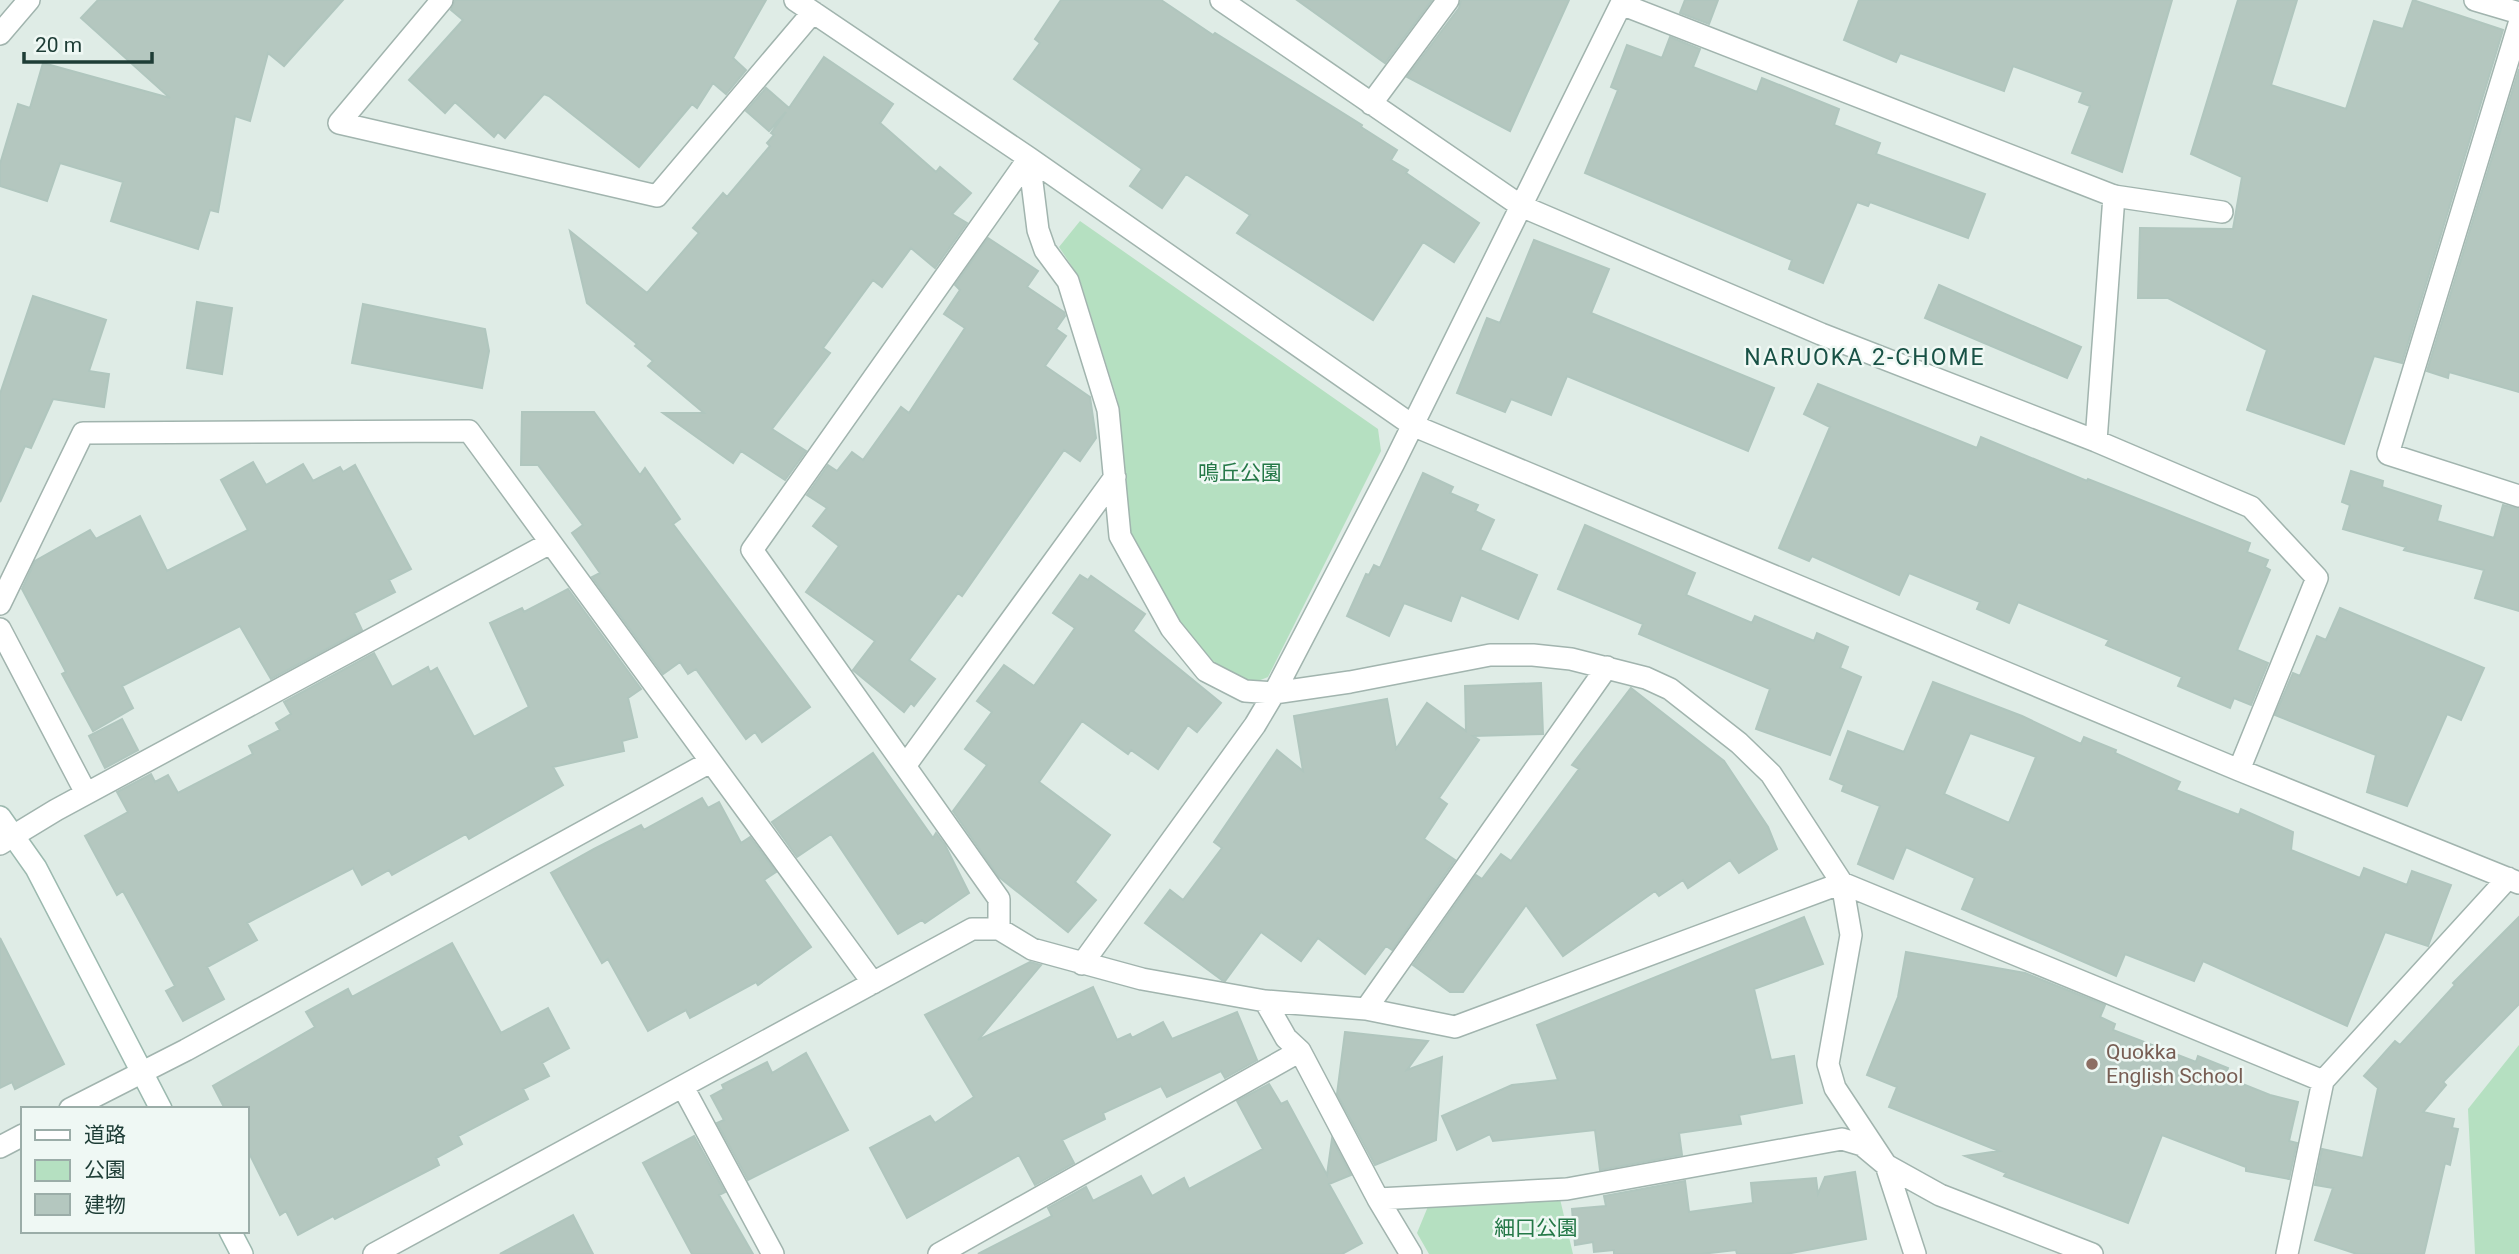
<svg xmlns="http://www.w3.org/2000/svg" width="2519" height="1254" font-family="Roboto,'Noto Sans JP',sans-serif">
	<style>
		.green { fill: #b5e0c1 }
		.building { fill: #b4c7bf; stroke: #b0c6be; stroke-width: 2; fill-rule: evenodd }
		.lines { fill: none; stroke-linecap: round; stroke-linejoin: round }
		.lane-casing { stroke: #a1b4ae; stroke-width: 24 }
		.street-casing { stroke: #a1b4ae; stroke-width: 24 }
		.secondary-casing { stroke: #9cb9af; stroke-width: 24 }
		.lane { stroke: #fff; stroke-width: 21 }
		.street { stroke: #fff; stroke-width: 21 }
		.secondary { stroke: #fff; stroke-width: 21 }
		.education-dot { fill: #8d6e63; stroke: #eff8f4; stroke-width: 2.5 }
		.labels { text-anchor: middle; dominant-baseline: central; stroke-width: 5; stroke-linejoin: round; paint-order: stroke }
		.park-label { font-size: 21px; fill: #247847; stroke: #eff8f4 }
		.education-label { font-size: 21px; fill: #785e54; stroke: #eff8f4; text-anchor: start }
		.neighbourhood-label { font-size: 23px; letter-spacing: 2px; fill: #185145; stroke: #eff8f4 }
	</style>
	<rect width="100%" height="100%" fill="#dfece6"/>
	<path class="green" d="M1080,221L1378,429L1381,451L1268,677L1248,685L1212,665L1182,628L1129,536L1118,402L1079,277L1059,247Z
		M2519,1045V1254H2475L2468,1109Z
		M1560,1199L1573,1254H1429L1417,1233L1429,1204Z"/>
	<path class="building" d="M98,0H343L284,66L268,53L250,121L235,116L218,212L210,210L198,249L111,221L123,182L60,163L47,201L0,186V164L18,104L30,108L43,63L170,98L81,18Z
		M455,0H766L733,58L746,70L726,94L713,83L697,108L692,104L639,167L549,96L544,94L505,138L498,132L494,137L455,102L445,113L409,80L463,20L451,10Z
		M1061,0H1161L1213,35L1215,33L1362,125L1361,127L1397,150L1391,160L1408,170L1406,173L1479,223L1454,262L1423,242L1373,320L1237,233L1250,215L1186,174L1162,208L1130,186L1142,169L1014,79L1040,43L1035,39Z
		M1297,0H1432L1385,63Z
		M1461,0H1569L1510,131L1407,77L1459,8Z
		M1685,0H1718L1709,24L1680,13Z
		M1859,0H2172L2122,172L2072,153L2090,106L2079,102L2083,92L2013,66L2004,91L1900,53L1896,62L1844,40Z
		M2238,0H2297L2271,85L2346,109L2374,21L2403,29L2413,0L2503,30L2402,363L2374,356L2344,444L2247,410L2267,350L2168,298H2138L2140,228L2233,229L2242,177L2191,154Z
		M1670,37L1700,49L1693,67L1757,92L1762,78L1839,109L1834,125L1880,143L1876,154L1985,194L1968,238L1870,202L1868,206L1857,202L1823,283L1789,269L1792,260L1585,173L1618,90L1611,87L1627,45L1662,58Z
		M824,57L893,104L880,123L936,172L940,167L971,193L952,214L967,223L935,268L911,248L882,287L873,280L823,348L830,353L772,429L806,451L785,480L741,451L733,463L663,413H704L648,366L653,361L635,346L637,344L587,303L570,231L647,293L699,233L693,228L723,193L727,197L770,146L767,143L774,135L771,133L786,112L769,131L746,111L766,88L789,108Z
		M2519,69V392L2449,372L2448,378L2427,371Z
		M988,238L1038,271L1027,287L1064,312L1065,316L1056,329L1066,336L1045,366L1090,397L1096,438L1080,461L1064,450L962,596L958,593L909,660L935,679L914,706L911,703L904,712L853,670L875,641L806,592L839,546L813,526L827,508L807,495L828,465L837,471L852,452L863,460L901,407L909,413L965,328L944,314L960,290L955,285Z
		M1534,240L1609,269L1591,313L1774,388L1748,451L1567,376L1551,415L1511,399L1505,412L1457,393L1487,318L1500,323Z
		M1939,285L2081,347L2067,378L1925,318Z
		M33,296L106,320L89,371L109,374L104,407L53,399L31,448L25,446L0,502V394Z
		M197,302L232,308L222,374L187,368Z
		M363,304L485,329L489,351L482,388L352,363Z
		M1818,384L1977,448L1981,437L2087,481L2088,479L2250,543L2247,552L2268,560L2265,567L2270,570L2237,650L2268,663L2251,705L2234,698L2230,708L2178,686L2182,677L2106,645L2109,640L2018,602L2009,623L1977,609L1980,602L1909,573L1899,595L1812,556L1809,561L1779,548L1830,427L1804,414Z
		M522,412H594L640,475L645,468L680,519L673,524L810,707L762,742L755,732L746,739L696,669L688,674L680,662L663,674L592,577L600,573L572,533L583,525L538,465H521Z
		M253,462L266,485L303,464L313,481L340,467L343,472L355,465L411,569L389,580L395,592L354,613L362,630L271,679L240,626L122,686L133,708L93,731L62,674L66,672L22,589L35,561L90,530L96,539L140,516L167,571L248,530L221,480Z
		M2351,471L2383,481L2382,487L2441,506L2437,521L2494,538L2503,505L2519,509V611L2475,598L2484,570L2404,550L2406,547L2343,529L2350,505L2342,502Z
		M1423,473L1453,487L1450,493L1478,505L1475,511L1494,520L1480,550L1537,575L1518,619L1461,595L1451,621L1404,603L1389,636L1347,616L1366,574L1369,575L1374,565L1380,568Z
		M1585,525L1695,573L1686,595L1752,623L1755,616L1814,641L1817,633L1848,647L1840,668L1861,677L1830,755L1756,729L1770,689L1639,634L1643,624L1558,589Z
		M1080,575L1088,580L1091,576L1145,614L1133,631L1221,703L1197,732L1188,725L1158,769L1131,750L1128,754L1082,721L1039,782L1110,835L1075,882L1096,900L1068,932L999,877L953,811L987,765L965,749L992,712L977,701L1004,665L1034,686L1075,628L1053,613Z
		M568,589L641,689L628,698L637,737L622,741L624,751L553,767L563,785L469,839L466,834L392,875L389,870L362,885L353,868L247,923L257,940L207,967L224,999L183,1021L166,991L175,986L123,891L117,895L85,836L128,812L117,792L151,774L155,782L168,775L178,793L253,754L249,746L280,730L276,723L291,714L284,702L374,653L392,687L428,667L430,672L437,668L474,737L529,707L490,623L522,608L524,612Z
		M2340,608L2484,668L2461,720L2447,714L2407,806L2367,792L2376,755L2275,715L2293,673L2300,676L2317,636L2326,640Z
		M1933,682L2022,716L2081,744L2084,737L2116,750L2115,753L2180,782L2176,790L2239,815L2241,809L2293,832L2291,850L2360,878L2364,868L2407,885L2412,871L2451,885L2428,946L2385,932L2347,1026L2203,961L2194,981L2125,954L2116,976L1962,909L1975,878L1906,847L1893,879L1858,864L1880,806L1842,791L1844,785L1830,779L1848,731L1904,752ZM1970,733L2036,757L2009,823L1944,794Z
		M1541,683L1543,734L1473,736L1479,740L1439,798L1447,804L1424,839L1455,860L1392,950L1386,946L1365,974L1318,938L1301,961L1261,932L1225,981L1222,980L1145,923L1170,890L1183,900L1222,848L1214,842L1277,750L1303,771L1294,716L1387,699L1396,749L1427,703L1466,731L1465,686Z
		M1631,688L1724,761L1768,827L1777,849L1739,873L1730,860L1688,888L1683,880L1659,896L1655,891L1563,956L1526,905L1463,992H1450L1413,965L1476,875L1482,879L1501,854L1511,861L1579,769L1572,765Z
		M122,719L138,750L105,768L89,736Z
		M873,753L933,838L936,833L945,845L969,893L925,923L922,920L898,934L831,834L797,857L772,822Z
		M702,798L708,808L719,802L741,843L750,837L776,872L764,880L811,947L758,985L756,982L690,1018L686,1010L648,1031L608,959L602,963L551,873L594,849L641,825L644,830Z
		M1804,917L1823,964L1754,989L1771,1060L1794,1056L1802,1103L1739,1115L1741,1124L1679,1133L1682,1155L1600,1170L1595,1130L1493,1141L1490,1134L1457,1150L1442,1116L1512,1085L1558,1080L1537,1025Z
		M2519,917V1004L2443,1082L2446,1085L2423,1112L2454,1119L2452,1128L2458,1129L2450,1165L2445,1163L2424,1254H2357L2315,1240L2333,1188L2315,1185L2322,1149L2363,1158L2378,1088L2364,1076L2395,1041L2400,1045L2455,985L2453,983Z
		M0,938L64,1064L15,1089L12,1082L0,1088Z
		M452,943L501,1033L548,1008L569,1048L542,1063L549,1076L523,1089L528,1099L458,1136L462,1144L436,1158L439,1165L335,1219L333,1216L298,1235L286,1211L280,1215L247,1149V1109H225L213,1086L315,1027L306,1012L348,989L352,997Z
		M1906,952L2025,973L2105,1005L2100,1017L2115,1024L2113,1030L2196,1062L2198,1056L2228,1068L2225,1077L2270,1095L2298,1102L2289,1141L2297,1143L2289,1179L2246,1171V1167L2162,1135L2128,1223L2004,1176L2006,1173L1965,1156L1999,1151L1889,1107L1897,1087L1867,1075L1898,997Z
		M1030,962L1041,965L978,1040L1093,987L1117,1040L1130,1034L1132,1038L1163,1022L1172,1039L1237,1012L1257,1060L1225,1078L1221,1071L1167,1097L1161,1086L1103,1113L1105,1119L1062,1140L1074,1163L1035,1185L1019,1155L907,1218L870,1148L930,1116L935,1123L974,1097L925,1015Z
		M1345,1032L1428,1041L1407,1070L1442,1057L1436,1140L1375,1165L1337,1094Z
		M806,1053L848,1130L748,1180L717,1123L724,1120L711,1096L724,1089L722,1085L767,1062L772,1073Z
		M1269,1084L1281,1104L1287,1101L1327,1175L1332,1139L1351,1175L1329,1184L1362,1243L1342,1254H978L1052,1216L1048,1208L1086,1187L1093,1201L1141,1176L1152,1196L1184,1178L1189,1189L1263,1149L1237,1101Z
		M694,1136L725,1192L719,1195L753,1254H692L643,1163Z
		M1855,1172L1866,1239L1786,1254H1737L1736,1250L1701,1254H1614V1250L1594,1252L1593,1242L1575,1245L1572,1209L1606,1206L1604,1196L1685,1181L1689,1212L1753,1203L1751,1183L1816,1178L1818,1194L1825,1177Z
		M573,1215L593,1254H500Z"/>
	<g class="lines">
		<defs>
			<path id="lane" d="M2114,196L2222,212"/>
			<path id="street" d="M442,0L339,123L657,196L813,12
				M795,0L1029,158L1412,425L2239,770L2519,883
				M1221,0L1521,206L1821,334L2096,441L2251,507L2317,578L2239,770
				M2475,0L2519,13
				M1621,4L2114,196L2096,441
				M2519,24L2388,454L2519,496
				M0,34L29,0
				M1371,104L1448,0
				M1029,158L1038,230L1045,250L1068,281L1108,410L1120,536L1171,628L1206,671L1245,691L1274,693L1350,682L1490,655H1533L1571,659L1646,678L1670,689L1739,743L1771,774L1842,883L1851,935L1828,1064L1835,1088L1886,1165L1915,1254
				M0,604L83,433L469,431L873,983
				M0,629L86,793
				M905,766L1115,477
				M0,844L56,810L550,543
				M999,929V899L752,550L1029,158
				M1082,964L1255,725L1274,693L1394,463L1623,0
				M1265,1001L1366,1009L1455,1027L1842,883L2323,1081
				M1366,1009L1607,667
				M683,1087L773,1254
				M70,1109L186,1050L710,762
				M0,1147L23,1135
				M1378,1199L1567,1189L1842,1139L1862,1145L1886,1165L1940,1195L2092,1254
				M374,1254L972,929H999L1032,949L1142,979L1265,1001L1286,1038L1300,1051L1378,1199L1411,1254
				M939,1254L1300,1051
				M2287,1254L2323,1081L2508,878"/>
			<path id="secondary" d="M0,817L36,868L161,1109
				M230,1231L242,1254"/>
		</defs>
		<use href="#lane" class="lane-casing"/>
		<use href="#street" class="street-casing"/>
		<use href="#secondary" class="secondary-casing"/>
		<use href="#lane" class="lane"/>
		<use href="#street" class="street"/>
		<use href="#secondary" class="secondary"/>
	</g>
	<circle class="education-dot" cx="2092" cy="1064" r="7"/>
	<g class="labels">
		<g class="park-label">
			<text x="1240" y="473">鳴丘公園</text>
			<text x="1536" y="1228">細口公園</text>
		</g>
		<g class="education-label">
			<text x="2106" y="1052">Quokka<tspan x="2106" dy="24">English School</tspan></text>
		</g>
		<g class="neighbourhood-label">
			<text x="1865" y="357">NARUOKA 2-CHOME</text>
		</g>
	</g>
	<rect x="21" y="1107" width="228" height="126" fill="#eff8f4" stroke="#9bada8" stroke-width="2"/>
	<rect x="35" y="1130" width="35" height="10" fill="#ffffff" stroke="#9bada8" stroke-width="2"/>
	<text x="84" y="1142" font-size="21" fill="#1e3d36">道路</text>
	<rect x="35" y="1160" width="35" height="21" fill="#b5e0c1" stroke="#9bada8" stroke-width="2"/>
	<text x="84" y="1177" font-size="21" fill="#1e3d36">公園</text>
	<rect x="35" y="1194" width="35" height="21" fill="#b4c7bf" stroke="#9bada8" stroke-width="2"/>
	<text x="84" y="1212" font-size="21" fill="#1e3d36">建物</text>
	<path d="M24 52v10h128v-10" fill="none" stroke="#1e3d36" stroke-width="3.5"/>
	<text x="35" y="52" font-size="21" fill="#1e3d36" stroke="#eff8f4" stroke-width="5" paint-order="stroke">20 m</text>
</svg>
